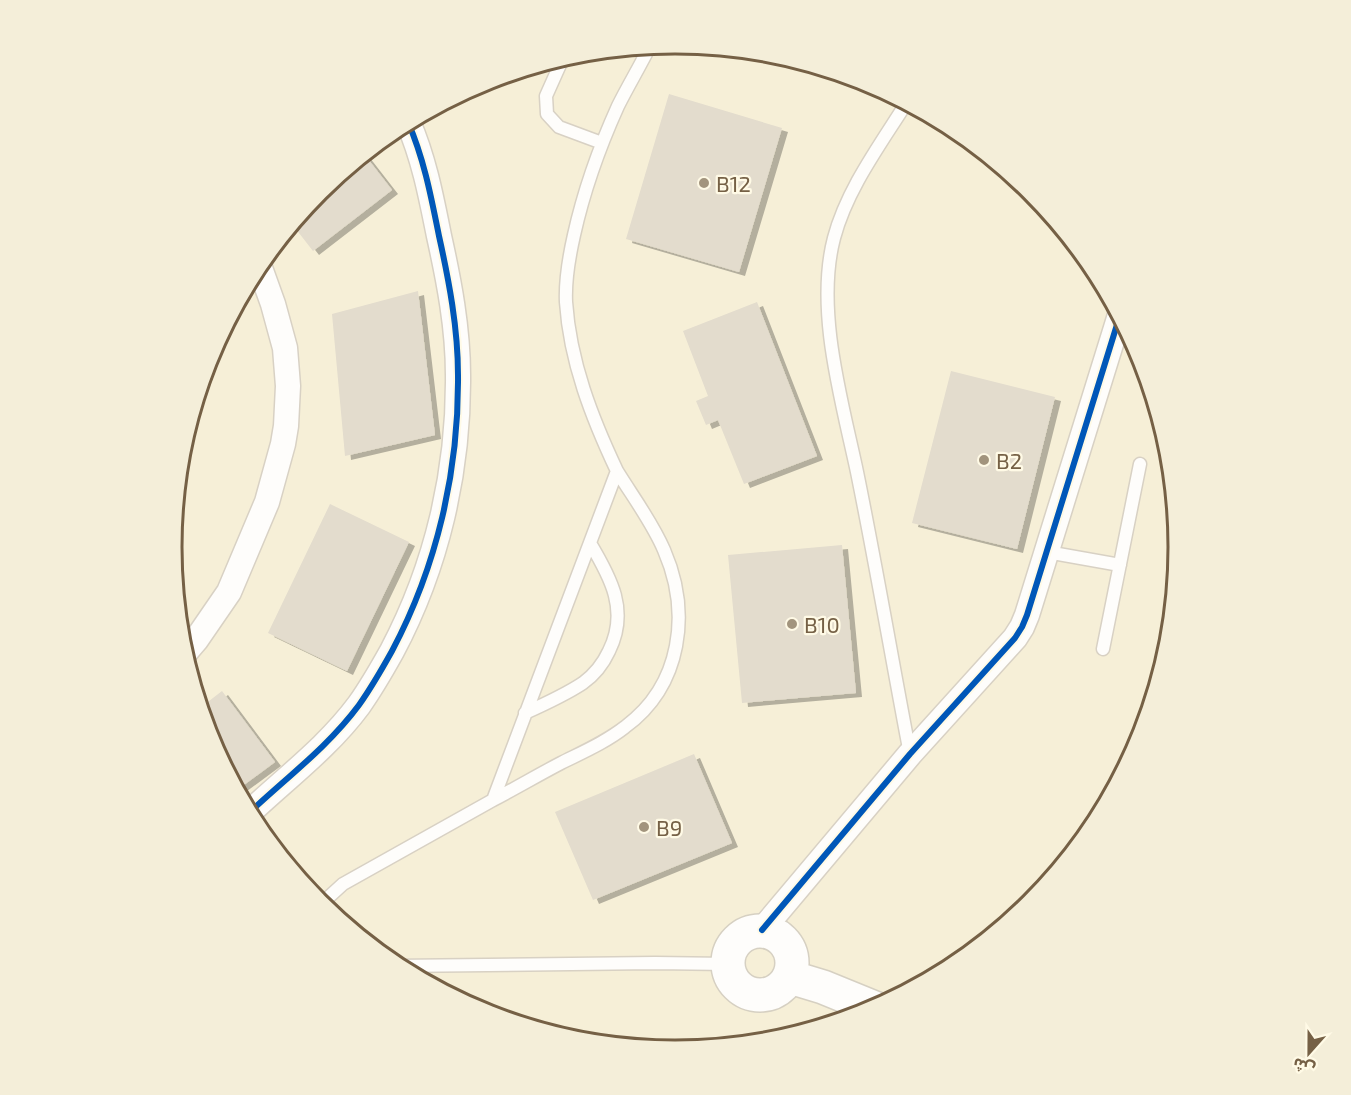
<svg xmlns="http://www.w3.org/2000/svg" width="1351" height="1095" font-family="'Exo 2','Noto Sans Arabic',sans-serif">
	<style>
		.residential { fill: #f6efd7 }
		.building { fill: #e3dccd; filter: url(#shadow) }
		.lines { fill: none; stroke-linecap: round; stroke-linejoin: round }
		.lane-casing { stroke: #d8d1c4; stroke-width: 15 }
		.street-casing { stroke: #d8d1c4; stroke-width: 27 }
		.secondary-casing { stroke: #d6d0c2; stroke-width: 36 }
		.lane { stroke: #fefdfb; stroke-width: 12 }
		.street { stroke: #fefdfb; stroke-width: 24 }
		.secondary { stroke: #fefdfb; stroke-width: 33 }
		.cycleway-casing { stroke: #fffae6; stroke-width: 10 }
		.cycleway { stroke: #0057b8; stroke-width: 6 }
		.poi-dot { fill: #a2947d; stroke: #fffae6; stroke-width: 2 }
		.labels { text-anchor: middle; dominant-baseline: central; stroke-width: 4.5; stroke-linejoin: round; paint-order: stroke }
		.poi-label { font-size: 22px; fill: #756045; stroke: #fffae6; text-anchor: start }
		.rim { fill: none; stroke: #756045; stroke-width: 3 }
	</style>
	<defs>
		<filter id="shadow"><feDropShadow dx="6" dy="4" stdDeviation="0" flood-color="#0004"/></filter>
	</defs>
	<rect width="100%" height="100%" fill="#f7f4e5"/>
	<path class="residential" d="M174 548a502 502 0 1 1 1004 0a502 502 0 1 1-1004 0Z"/>
	<path class="building" d="M669,94L782,128L739,272L626,239Z
		M364,154L392,190L313,251L292,224L319,191Z
		M418,291L435,435L345,456L332,314Z
		M757,302L817,456L744,484L718,420L706,425L696,401L708,396L683,331Z
		M951,371L1055,397L1017,549L912,523Z
		M330,504L409,542L347,671L268,633Z
		M842,545L856,693L742,703L728,555Z
		M222,691L275,762L237,790L210,740L200,708Z
		M694,754L732,843L593,900L555,812Z"/>
	<g class="lines">
		<defs>
			<path id="lane" d="M563,58L546,96L547,114L559,127L602,143
				M907,102C880,145 847,189 834,238C815,310 842,401 857,472C876,565 892,660 910,754
				M1047,552L1120,565
				M1103,649L1140,464
				M525,713C545,704 565,695 583,683C594,675 603,664 609,651C629,611 611,578 590,543
				M493,800C516,788 538,775 561,763C583,752 606,742 625,727C682,685 691,612 664,550C652,522 633,497 617,471
				M320,905L343,884L493,800L617,471C592,418 570,362 566,302C565,280 569,257 574,235C584,190 599,148 618,106C628,86 640,66 650,46
				M395,966L655,963L728,964"/>
			<path id="street" d="M184,654L196,640L229,592L267,502L283,444L286,426L288,386L285,348L273,304L259,265
				M249,813C286,778 328,747 359,705C371,688 382,669 392,651C437,566 459,471 458,375C458,328 449,281 439,236C431,196 424,159 408,122
				M762,930L910,754L1015,638L1022,627L1027,615L1120,315"/>
			<path id="secondary" d="M728 963a32 32 0 1 1 64 0a32 32 0 1 1-64 0Z
				M790,977L823,987L877,1009"/>
		</defs>
		<use href="#lane" class="lane-casing"/>
		<use href="#street" class="street-casing"/>
		<use href="#secondary" class="secondary-casing"/>
		<use href="#lane" class="lane"/>
		<use href="#street" class="street"/>
		<use href="#secondary" class="secondary"/>
		<defs>
			<path id="cycleway" d="M249,813C286,778 328,747 359,705C371,688 382,669 392,651C437,566 459,471 458,375C458,328 449,281 439,236C431,196 424,159 408,122
				M762,930L910,754L1015,638L1022,627L1027,615L1120,315"/>
		</defs>
		<use href="#cycleway" class="cycleway-casing"/>
		<use href="#cycleway" class="cycleway"/>
	</g>
	<g class="poi-dot">
		<circle cx="704" cy="183" r="6"/>
		<circle cx="984" cy="460" r="6"/>
		<circle cx="792" cy="624" r="6"/>
		<circle cx="644" cy="827" r="6"/>
	</g>
	<g class="labels">
		<g class="poi-label">
			<text x="716" y="183">B12</text>
			<text x="996" y="460">B2</text>
			<text x="804" y="624">B10</text>
			<text x="656" y="827">B9</text>
		</g>
	</g>
	<path d="M0 0H1351V1095H0ZM182 547a493 493 0 1 1 986 0a493 493 0 1 1-986 0Z" fill="#f4eed9" fill-rule="evenodd"/>
	<path class="rim" d="M182 547a493 493 0 1 1 986 0a493 493 0 1 1-986 0Z"/>
	<g transform="translate(1309 1053) rotate(201)" stroke="#fffae6" stroke-width="4.5" paint-order="stroke">
	<path d="M0-4.5L10 22L0 15L-10 22Z" fill="#756045"/>
	<text y="-9" font-size="16" font-weight="bold" text-anchor="middle" fill="#756045">ش</text>
	</g>
</svg>
